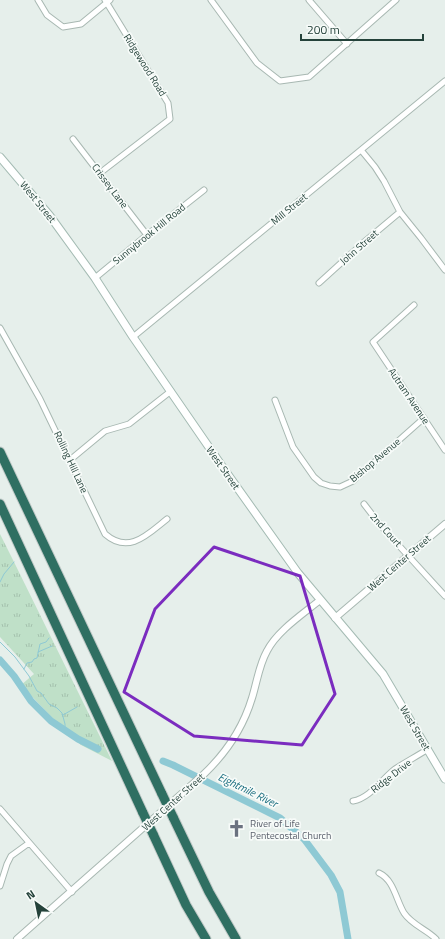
<svg xmlns="http://www.w3.org/2000/svg" width="445" height="939" font-family="'Titillium Web',sans-serif">
	<style>
		.grass { fill: url(#grass-tufts) }
		.lines { fill: none; stroke-linecap: round; stroke-linejoin: round }
		.stream { stroke: #8ec9d4; stroke-width: 1 }
		.river { stroke: #8ec9d4; stroke-width: 7 }
		.minor-casing { stroke: #a8b8b2; stroke-width: 7 }
		.tertiary-casing { stroke: #a8b8b2; stroke-width: 8 }
		.secondary-casing { stroke: #a4bbb3; stroke-width: 9 }
		.motorway-casing { stroke: #c2cac8; stroke-width: 11 }
		.minor { stroke: #fff; stroke-width: 5 }
		.tertiary { stroke: #fff; stroke-width: 6 }
		.secondary { stroke: #fff; stroke-width: 7 }
		.motorway { stroke: #2f6f62; stroke-width: 9 }
		.motorway-bridge-casing { stroke: #c2cac8; stroke-width: 11; stroke-linecap: butt }
		.motorway-bridge { stroke: #2f6f62; stroke-width: 9 }
		.marked { fill: none; stroke: #7b2cbf; stroke-width: 3; stroke-linejoin: round }
		.labels { text-anchor: middle; dominant-baseline: central; stroke-width: 3.5; stroke-linejoin: round; paint-order: stroke }
		.street-label { font-size: 10px; fill: #24423a; stroke: #f7fbf9 }
		.worship-label { font-size: 10px; fill: #5b616d; stroke: #f7fbf9; text-anchor: start }
		.water-label { font-size: 11px; font-style: italic; fill: #1c6f80; stroke: #f7fbf9 }
	</style>
	<defs>
		<pattern id="grass-tufts" width="24" height="20" patternUnits="userSpaceOnUse"><rect width="24" height="20" fill="#bfe0c8"/><path d="M3 7l-1-3M5 7V3M7 7l1-3M15 17l-1-3M17 17v-4M19 17l1-3" fill="none" stroke="#a4c1ad"/></pattern>
	</defs>
	<rect width="100%" height="100%" fill="#e6efeb"/>
	<path class="grass" d="M0,534L14,562L112,761L81,745L63,729L21,685L34,674L0,637Z"/>
	<g class="lines">
		<path class="stream" d="M0,582L4,574L14,562
			M0,642L15,657L29,676L37,691L41,693L49,704L57,708L62,713L65,724V731
			M38,652L52,646
			M24,669L27,663L32,662L34,659L37,658L40,644L46,642L49,638
			M63,715L77,707"/>
		<path class="river" d="M0,660L14,676L31,701L51,721L78,739L98,749
			M163,761L173,765L280,818L304,839L331,875L340,892L348,939"/>
		<defs>
			<path id="minor" d="M38,0L47,15L63,27L81,24L110,0
				M211,0L257,63L280,81L309,77L396,0
				M309,0L347,44
				M73,139L147,235
				M361,150L375,167L384,181L400,212L421,238L445,270
				M100,173L170,119L168,103L105,0
				M95,278L147,235L204,190
				M319,283L363,243L400,212
				M414,305L373,342L445,450
				M0,328L40,399L105,534C129,555 148,534 167,519
				M133,337L445,81
				M275,400L293,447L314,477L321,483L330,486L340,487L353,481L424,418
				M70,460L105,431L129,424L171,391
				M364,504L381,526L445,596
				M353,801C370,798 382,779 395,769C406,762 417,756 428,749
				M0,809L72,892
				M379,873C394,880 396,900 404,913C412,925 426,929 436,939
				M0,886L7,864L11,856L29,843"/>
			<path id="tertiary" d="M335,618L445,524
				M17,939L204,774C227,752 243,728 252,698C257,682 259,665 267,651C277,631 303,614 320,600"/>
			<path id="secondary" d="M0,157L50,216L95,278L133,337L224,469L298,573L383,674L445,779"/>
			<path id="motorway" d="M0,452L162,794
				M0,504L143,813
				M173,817L209,892L236,939
				M153,834L186,905L206,939"/>
		</defs>
		<use href="#minor" class="minor-casing"/>
		<use href="#tertiary" class="tertiary-casing"/>
		<use href="#secondary" class="secondary-casing"/>
		<use href="#motorway" class="motorway-casing"/>
		<use href="#minor" class="minor"/>
		<use href="#tertiary" class="tertiary"/>
		<use href="#secondary" class="secondary"/>
		<use href="#motorway" class="motorway"/>
		<defs>
			<path id="motorway-bridge" d="M162,794L173,817
				M143,813L153,834"/>
		</defs>
		<use href="#motorway-bridge" class="motorway-bridge-casing"/>
		<use href="#motorway-bridge" class="motorway-bridge"/>
	</g>
	<path class="marked" d="M214,547L300,576L335,694L302,745L194,736L124,692L155,609Z"/>
	<defs>
		<symbol id="church-bare" viewBox="-9 -9 18 18"><path d="M-1.2-6h2.4v3.5h3.3v2.4h-3.3V6h-2.4V-.1h-3.3v-2.4h3.3Z" fill="#6b7280" stroke="#f7fbf9" stroke-width="2.5" paint-order="stroke"/></symbol>
	</defs>
	<g fill-rule="evenodd">
		<use href="#church-bare" x="224" y="816" width="25" height="25"/>
	</g>
	<g class="labels">
		<g class="street-label">
			<text transform="translate(145 65) rotate(58)">Ridgewood Road</text>
			<text transform="translate(110 186) rotate(53)">Crissey Lane</text>
			<text transform="translate(38 202) rotate(51)">West Street</text>
			<text transform="translate(289 209) rotate(-39)">Mill Street</text>
			<text transform="translate(149 234) rotate(-39)">Sunnybrook Hill Road</text>
			<text transform="translate(359 247) rotate(-41)">John Street</text>
			<text transform="translate(409 396) rotate(56)">Autram Avenue</text>
			<text transform="translate(375 460) rotate(-40)">Bishop Avenue</text>
			<text transform="translate(71 462) rotate(65)">Rolling Hill Lane</text>
			<text transform="translate(223 468) rotate(55)">West Street</text>
			<text transform="translate(386 530) rotate(48)">2nd Court</text>
			<text transform="translate(399 563) rotate(-41)">West Center Street</text>
			<text transform="translate(415 728) rotate(60)">West Street</text>
			<text transform="translate(391 776) rotate(-38)">Ridge Drive</text>
			<text transform="translate(173 802) rotate(-42)">West Center Street</text>
		</g>
		<g class="worship-label">
			<text x="250" y="823">River of Life<tspan x="250" dy="12">Pentecostal Church</tspan></text>
		</g>
		<g class="water-label">
			<text transform="translate(248 790) rotate(26)">Eightmile River</text>
		</g>
	</g>
	<g transform="translate(36 903) rotate(327)" stroke="#f7fbf9" stroke-width="3" paint-order="stroke">
	<path d="M0-3L7 15L0 10L-7 15Z" fill="#24423a"/>
	<text y="-6" font-size="11" font-weight="bold" text-anchor="middle" fill="#24423a">N</text>
	</g>
	<path d="M301 34v6h122v-6" fill="none" stroke="#24423a" stroke-width="2"/>
	<text x="307" y="34" font-size="12" fill="#24423a" stroke="#f7fbf9" stroke-width="3" paint-order="stroke">200 m</text>
</svg>
